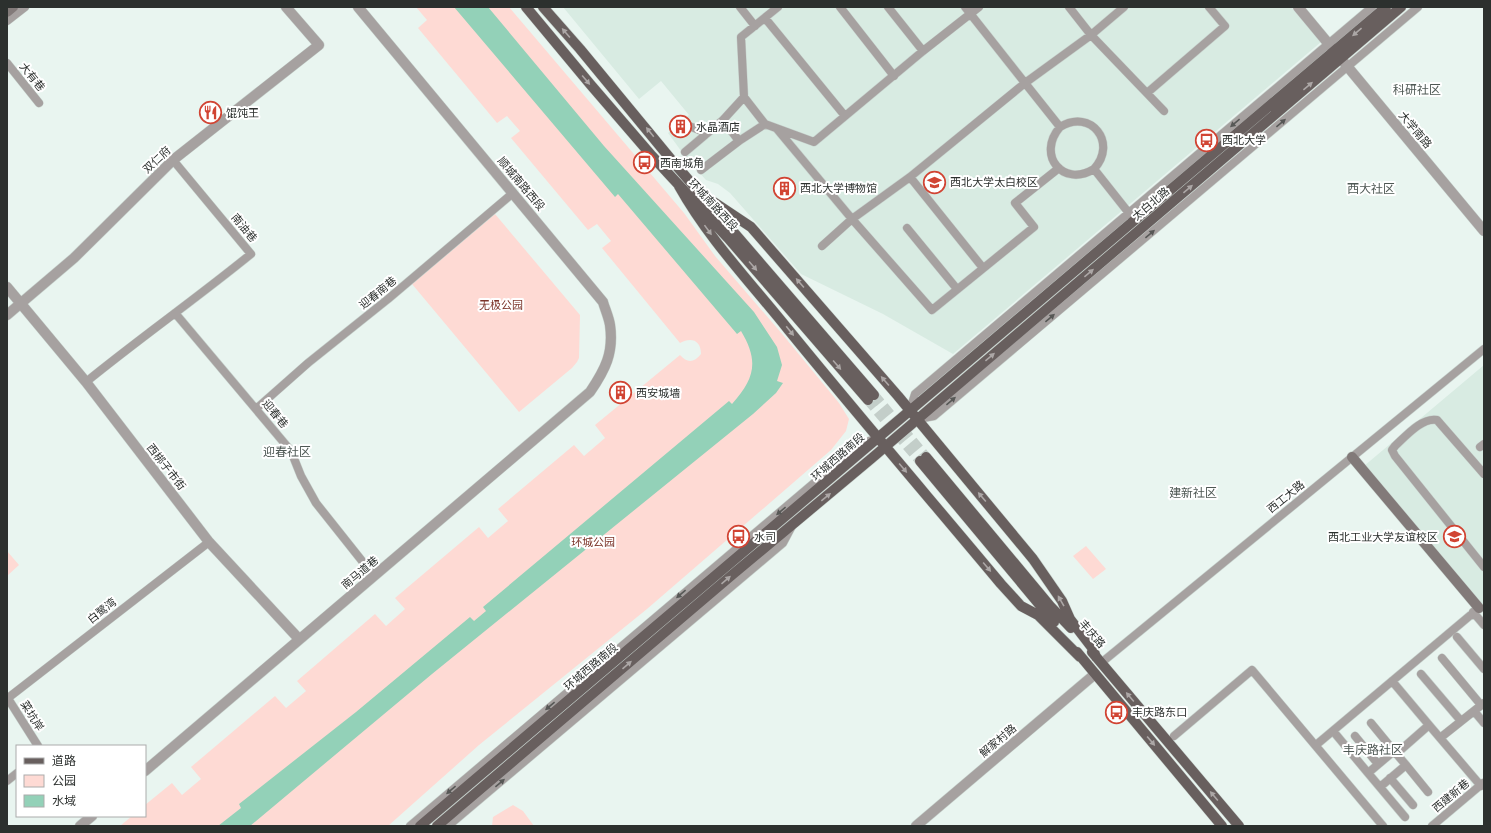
<svg xmlns="http://www.w3.org/2000/svg" width="1491" height="833" font-family="'Varela Round','Noto Sans SC',sans-serif">
	<style>
		.built { fill: #d8ebe2 }
		.green { fill: #fedad4 }
		.water { fill: #93d1b8 }
		.lines { fill: none; stroke-linecap: round; stroke-linejoin: round }
		.primary-tunnel { stroke: #c3cec9; stroke-width: 10; stroke-dasharray: 10 5; stroke-linecap: butt }
		.minor-casing { stroke: #c7d2cd; stroke-width: 9 }
		.tertiary-casing { stroke: #c7d2cd; stroke-width: 11 }
		.secondary-casing { stroke: #c7d2cd; stroke-width: 11 }
		.primary-casing { stroke: #c7d2cd; stroke-width: 11 }
		.minor { stroke: #a6a1a0; stroke-width: 8 }
		.tertiary { stroke: #a6a1a0; stroke-width: 10 }
		.secondary { stroke: #827a79; stroke-width: 10 }
		.primary { stroke: #685f5e; stroke-width: 10 }
		.oneway { fill: #aca7a6 }
		.oneway2 { fill: #575856 }
		.labels { text-anchor: middle; dominant-baseline: central; stroke-width: 4; stroke-linejoin: round; paint-order: stroke }
		.street-label { font-size: 11px; fill: #2c302e; stroke: #fff }
		.poi-label { font-size: 11px; fill: #2c302e; stroke: #fff; text-anchor: start }
		.park-label { font-size: 11px; fill: #7c352a; stroke: #fff }
		.neighbourhood-label { font-size: 12px; fill: #4e5854; stroke: #fff }
	</style>
	<rect width="100%" height="100%" fill="#e9f5f0"/>
	<path class="built" d="M563,7H1291L1321,42L953,354L883,314L801,274L730,193L718,184L706,180L687,159L668,133L689,115L661,81L639,99Z
		M1484,365V607L1364,466Z"/>
	<path class="green" d="M416,7H509L684,213L715,256L783,335L839,403L849,419L846,431L831,450L647,609L479,745L388,826H120L132,816H145V805L172,783L182,795L201,779L191,767L275,696L286,708L306,691L297,681L375,614L386,626L405,609L395,598L479,527L488,538L508,521L498,509L574,445L584,456L605,438L595,425L680,355C687,363 694,363 701,354C701,340 691,337 680,343L602,248L611,241L597,224L588,230L511,138L520,131L507,116L497,123L418,28L427,20Z
		M495,214L580,315L579,358L577,362L572,368L519,412L412,284Z
		M1086,546L1106,569L1093,579L1073,556Z
		M7,551L19,565L7,576Z
		M513,805L523,811L534,826H492L493,817Z"/>
	<path class="water" d="M454,7H488L604,146L754,312L777,347L782,365L777,381L783,383L776,393L753,414L432,674L250,826H218L241,808L239,804L356,712L470,617L474,621L486,611L483,607L729,401L732,404C755,378 759,361 741,331L737,334L618,194L615,197Z"/>
	<g class="lines">
		<path class="primary-tunnel" d="M874,395L926,457
			M868,400L920,461"/>
		<defs>
			<path id="minor" d="M740,7L755,26
				M840,7L894,76
				M888,7L923,51
				M1069,7L1091,35L1025,83L1060,127C1036,155 1063,188 1094,169L1132,217
				M1124,7L1091,35L1164,111
				M765,18L845,116
				M7,21L25,7
				M7,63L39,103
				M1147,93L1225,26L1209,7
				M744,97L741,37L778,7
				M765,124L814,142L923,51L979,7
				M689,126L707,133
				M1060,127C1091,108 1118,143 1094,169
				M777,129L852,219L910,177L1025,83L965,7
				M685,152L723,120
				M701,170L739,141L723,120L744,97L765,124L739,141
				M910,177L983,268
				M907,228L957,289
				M822,246L852,219L932,310L1034,227L1015,203L1059,168
				M175,313L291,451L301,476L316,503L374,576
				M86,382C140,338 197,298 251,254L173,160
				M256,409L308,363L388,299L513,193
				M910,410L915,394L1372,7
				M918,419L934,416L1418,7
				M1480,447L1484,444
				M1484,474L1437,420C1422,417 1405,437 1395,446L1392,450L1395,456L1484,567
				M1473,612L1484,625
				M1457,637L1484,669
				M1442,658L1481,705
				M1101,663L1484,349
				M1421,674L1461,721
				M1392,681L1429,725L1396,754
				M7,697L38,746
				M8,698L209,542
				M1474,711L1484,723
				M1371,723L1394,751
				M1429,725L1481,786
				M1333,731L1368,773
				M1174,736L1252,670L1383,826
				M1355,736L1378,764
				M1440,738L1484,703
				M1316,745L1479,608
				M1406,765L1428,792
				M1390,778L1413,805
				M7,781L17,773
				M1380,787L1406,765L1394,751L1368,773L1405,817
				M410,826L860,444L878,438
				M448,826L783,543L792,526
				M1432,826L1483,783"/>
			<path id="tertiary" d="M1298,7L1484,231
				M7,287L86,382L209,542L299,639
				M7,315L74,258L173,160L319,45L286,7
				M145,771L590,392C605,370 614,353 610,325C609,318 605,309 603,302L358,7
				M80,826L92,816
				M916,826L1095,674"/>
			<path id="secondary" d="M7,12L13,7
				M1352,457L1479,608"/>
			<path id="primary" d="M526,7L590,84L652,156L728,238L868,400
				M543,7L580,49L674,163L874,395
				M679,186C708,238 750,282 787,328C857,414 930,499 1001,584L1021,606L1038,615L1080,657
				M700,193L751,227L898,396L1033,559L1062,601L1070,619L1093,649L1096,657
				M926,457L1050,606L1071,628
				M920,461L1054,622
				M1077,652L1222,826
				M1092,652L1239,826
				M420,826C743,554 1065,281 1386,7
				M437,826L732,575L872,458L1401,7"/>
		</defs>
		<use href="#minor" class="minor-casing"/>
		<use href="#tertiary" class="tertiary-casing"/>
		<use href="#secondary" class="secondary-casing"/>
		<use href="#primary" class="primary-casing"/>
		<use href="#minor" class="minor"/>
		<use href="#tertiary" class="tertiary"/>
		<use href="#secondary" class="secondary"/>
		<use href="#primary" class="primary"/>
	</g>
	<defs><path id="oneway-solid" d="M-6-.8H1V-3.2L6.5 0L1 3.2V.8H-6Z"/></defs>
	<g class="oneway">
		<use href="#oneway-solid" transform="translate(1357 32) rotate(140)"/>
		<use href="#oneway-solid" transform="translate(566 33) rotate(-131)"/>
		<use href="#oneway-solid" transform="translate(586 80) rotate(50)"/>
		<use href="#oneway-solid" transform="translate(1308 86) rotate(-40)"/>
		<use href="#oneway-solid" transform="translate(650 132) rotate(-129)"/>
		<use href="#oneway-solid" transform="translate(1188 189) rotate(-40)"/>
		<use href="#oneway-solid" transform="translate(708 230) rotate(54)"/>
		<use href="#oneway-solid" transform="translate(753 266) rotate(49)"/>
		<use href="#oneway-solid" transform="translate(1089 273) rotate(-40)"/>
		<use href="#oneway-solid" transform="translate(800 283) rotate(-131)"/>
		<use href="#oneway-solid" transform="translate(790 331) rotate(51)"/>
		<use href="#oneway-solid" transform="translate(990 357) rotate(-40)"/>
		<use href="#oneway-solid" transform="translate(837 365) rotate(49)"/>
		<use href="#oneway-solid" transform="translate(885 381) rotate(-131)"/>
		<use href="#oneway-solid" transform="translate(903 468) rotate(50)"/>
		<use href="#oneway-solid" transform="translate(826 497) rotate(-39)"/>
		<use href="#oneway-solid" transform="translate(982 497) rotate(-130)"/>
		<use href="#oneway-solid" transform="translate(987 567) rotate(50)"/>
		<use href="#oneway-solid" transform="translate(726 580) rotate(-41)"/>
		<use href="#oneway-solid" transform="translate(1061 601) rotate(-120)"/>
		<use href="#oneway-solid" transform="translate(627 665) rotate(-41)"/>
		<use href="#oneway-solid" transform="translate(1130 697) rotate(-130)"/>
		<use href="#oneway-solid" transform="translate(1151 741) rotate(50)"/>
		<use href="#oneway-solid" transform="translate(1214 796) rotate(-130)"/>
	</g>
	<g class="oneway2">
		<use href="#oneway-solid" transform="translate(1235 123) rotate(140)"/>
		<use href="#oneway-solid" transform="translate(1281 123) rotate(-40)"/>
		<use href="#oneway-solid" transform="translate(1150 234) rotate(-40)"/>
		<use href="#oneway-solid" transform="translate(1050 318) rotate(-40)"/>
		<use href="#oneway-solid" transform="translate(951 401) rotate(-40)"/>
		<use href="#oneway-solid" transform="translate(781 511) rotate(140)"/>
		<use href="#oneway-solid" transform="translate(681 594) rotate(140)"/>
		<use href="#oneway-solid" transform="translate(550 706) rotate(140)"/>
		<use href="#oneway-solid" transform="translate(500 783) rotate(-40)"/>
		<use href="#oneway-solid" transform="translate(451 790) rotate(140)"/>
	</g>
	<defs>
		<symbol id="restaurant-ring" viewBox="-11 -11 22 22"><circle r="9.5" fill="#fff" stroke="#d14433" stroke-width="1.5"/><path d="M-5-6h1v4h1v-4h1v4h1v-4h1v5L-1.5 .5V6h-2V.5L-5-1ZM5-6V6H3V1.5H1.5Q1.5-4 5-6Z" fill="#d14433"/></symbol>
		<symbol id="building-ring" viewBox="-11 -11 22 22"><circle r="9.5" fill="#fff" stroke="#d14433" stroke-width="1.5"/><path d="M-4-6H4V6H1V3H-1V6H-4ZM-2.5-4.3h1.7v1.8h-1.7ZM.8-4.3h1.7v1.8H.8ZM-2.5-1h1.7V.8h-1.7ZM.8-1h1.7V.8H.8Z" fill="#d14433"/></symbol>
		<symbol id="bus-ring" viewBox="-11 -11 22 22"><circle r="9.5" fill="#fff" stroke="#d14433" stroke-width="1.5"/><path d="M-5-6H5V4H4V6H2V4H-2V6H-4V4H-5ZM-3.5-4V0h7V-4ZM-3.5 1.2v1.5H-2V1.2ZM2 1.2v1.5H3.5V1.2Z" fill="#d14433"/></symbol>
		<symbol id="university-ring" viewBox="-11 -11 22 22"><circle r="9.5" fill="#fff" stroke="#d14433" stroke-width="1.5"/><path d="M0-5L7-2L0 1L-7-2ZM-4 1L0 2.5L4 1V4Q0 6-4 4Z" fill="#d14433"/></symbol>
	</defs>
	<g fill-rule="evenodd">
		<use href="#restaurant-ring" x="198" y="100" width="25" height="25"/>
		<use href="#building-ring" x="668" y="114" width="25" height="25"/>
		<use href="#bus-ring" x="1194" y="128" width="25" height="25"/>
		<use href="#bus-ring" x="632" y="150" width="25" height="25"/>
		<use href="#university-ring" x="922" y="170" width="25" height="25"/>
		<use href="#building-ring" x="772" y="176" width="25" height="25"/>
		<use href="#building-ring" x="608" y="380" width="25" height="25"/>
		<use href="#bus-ring" x="726" y="524" width="25" height="25"/>
		<use href="#university-ring" x="1442" y="524" width="25" height="25"/>
		<use href="#bus-ring" x="1104" y="700" width="25" height="25"/>
	</g>
	<g class="labels">
		<g class="street-label">
			<text transform="translate(32 77) rotate(51)">大有巷</text>
			<text transform="translate(1415 130) rotate(50)">大学南路</text>
			<text transform="translate(157 160) rotate(-43)">双仁府</text>
			<text transform="translate(521 184) rotate(50)">顺城南路西段</text>
			<text transform="translate(1151 204) rotate(-40)">太白北路</text>
			<text transform="translate(713 205) rotate(47)">环城南路西段</text>
			<text transform="translate(244 228) rotate(50)">南油巷</text>
			<text transform="translate(378 293) rotate(-39)">迎春南巷</text>
			<text transform="translate(275 414) rotate(50)">迎春巷</text>
			<text transform="translate(838 457) rotate(-41)">环城西路南段</text>
			<text transform="translate(166 467) rotate(52)">西梆子市街</text>
			<text transform="translate(1286 497) rotate(-39)">西工大路</text>
			<text transform="translate(360 573) rotate(-40)">南马道巷</text>
			<text transform="translate(102 611) rotate(-38)">白鹭湾</text>
			<text transform="translate(1092 634) rotate(49)">丰庆路</text>
			<text transform="translate(591 667) rotate(-40)">环城西路南段</text>
			<text transform="translate(32 716) rotate(58)">菜坑岸</text>
			<text transform="translate(998 741) rotate(-40)">解家村路</text>
			<text transform="translate(1451 796) rotate(-40)">西建新巷</text>
		</g>
		<g class="poi-label">
			<text x="226" y="113">馄饨王</text>
			<text x="696" y="127">水晶酒店</text>
			<text x="1222" y="140">西北大学</text>
			<text x="660" y="163">西南城角</text>
			<text x="950" y="182">西北大学太白校区</text>
			<text x="800" y="188">西北大学博物馆</text>
			<text x="636" y="393">西安城墙</text>
			<text x="754" y="537">水司</text>
			<text x="1438" y="537" text-anchor="end">西北工业大学友谊校区</text>
			<text x="1132" y="712">丰庆路东口</text>
		</g>
		<g class="park-label">
			<text x="501" y="305">无极公园</text>
			<text x="593" y="542">环城公园</text>
		</g>
		<g class="neighbourhood-label">
			<text x="1417" y="90">科研社区</text>
			<text x="1371" y="189">西大社区</text>
			<text x="287" y="452">迎春社区</text>
			<text x="1193" y="493">建新社区</text>
			<text x="1373" y="750">丰庆路社区</text>
		</g>
	</g>
	<rect width="1491" height="833" fill="none" stroke="#2c302e" stroke-width="16"/>
	<rect x="16" y="745" width="130" height="72" fill="#ffffff" stroke="#abacab"/>
	<rect x="24" y="758" width="20" height="6" fill="#685f5e" stroke="#abacab"/>
	<text x="52" y="765" font-size="12" fill="#2c302e">道路</text>
	<rect x="24" y="775" width="20" height="12" fill="#fedad4" stroke="#abacab"/>
	<text x="52" y="785" font-size="12" fill="#2c302e">公园</text>
	<rect x="24" y="795" width="20" height="12" fill="#93d1b8" stroke="#abacab"/>
	<text x="52" y="805" font-size="12" fill="#2c302e">水域</text>
</svg>
